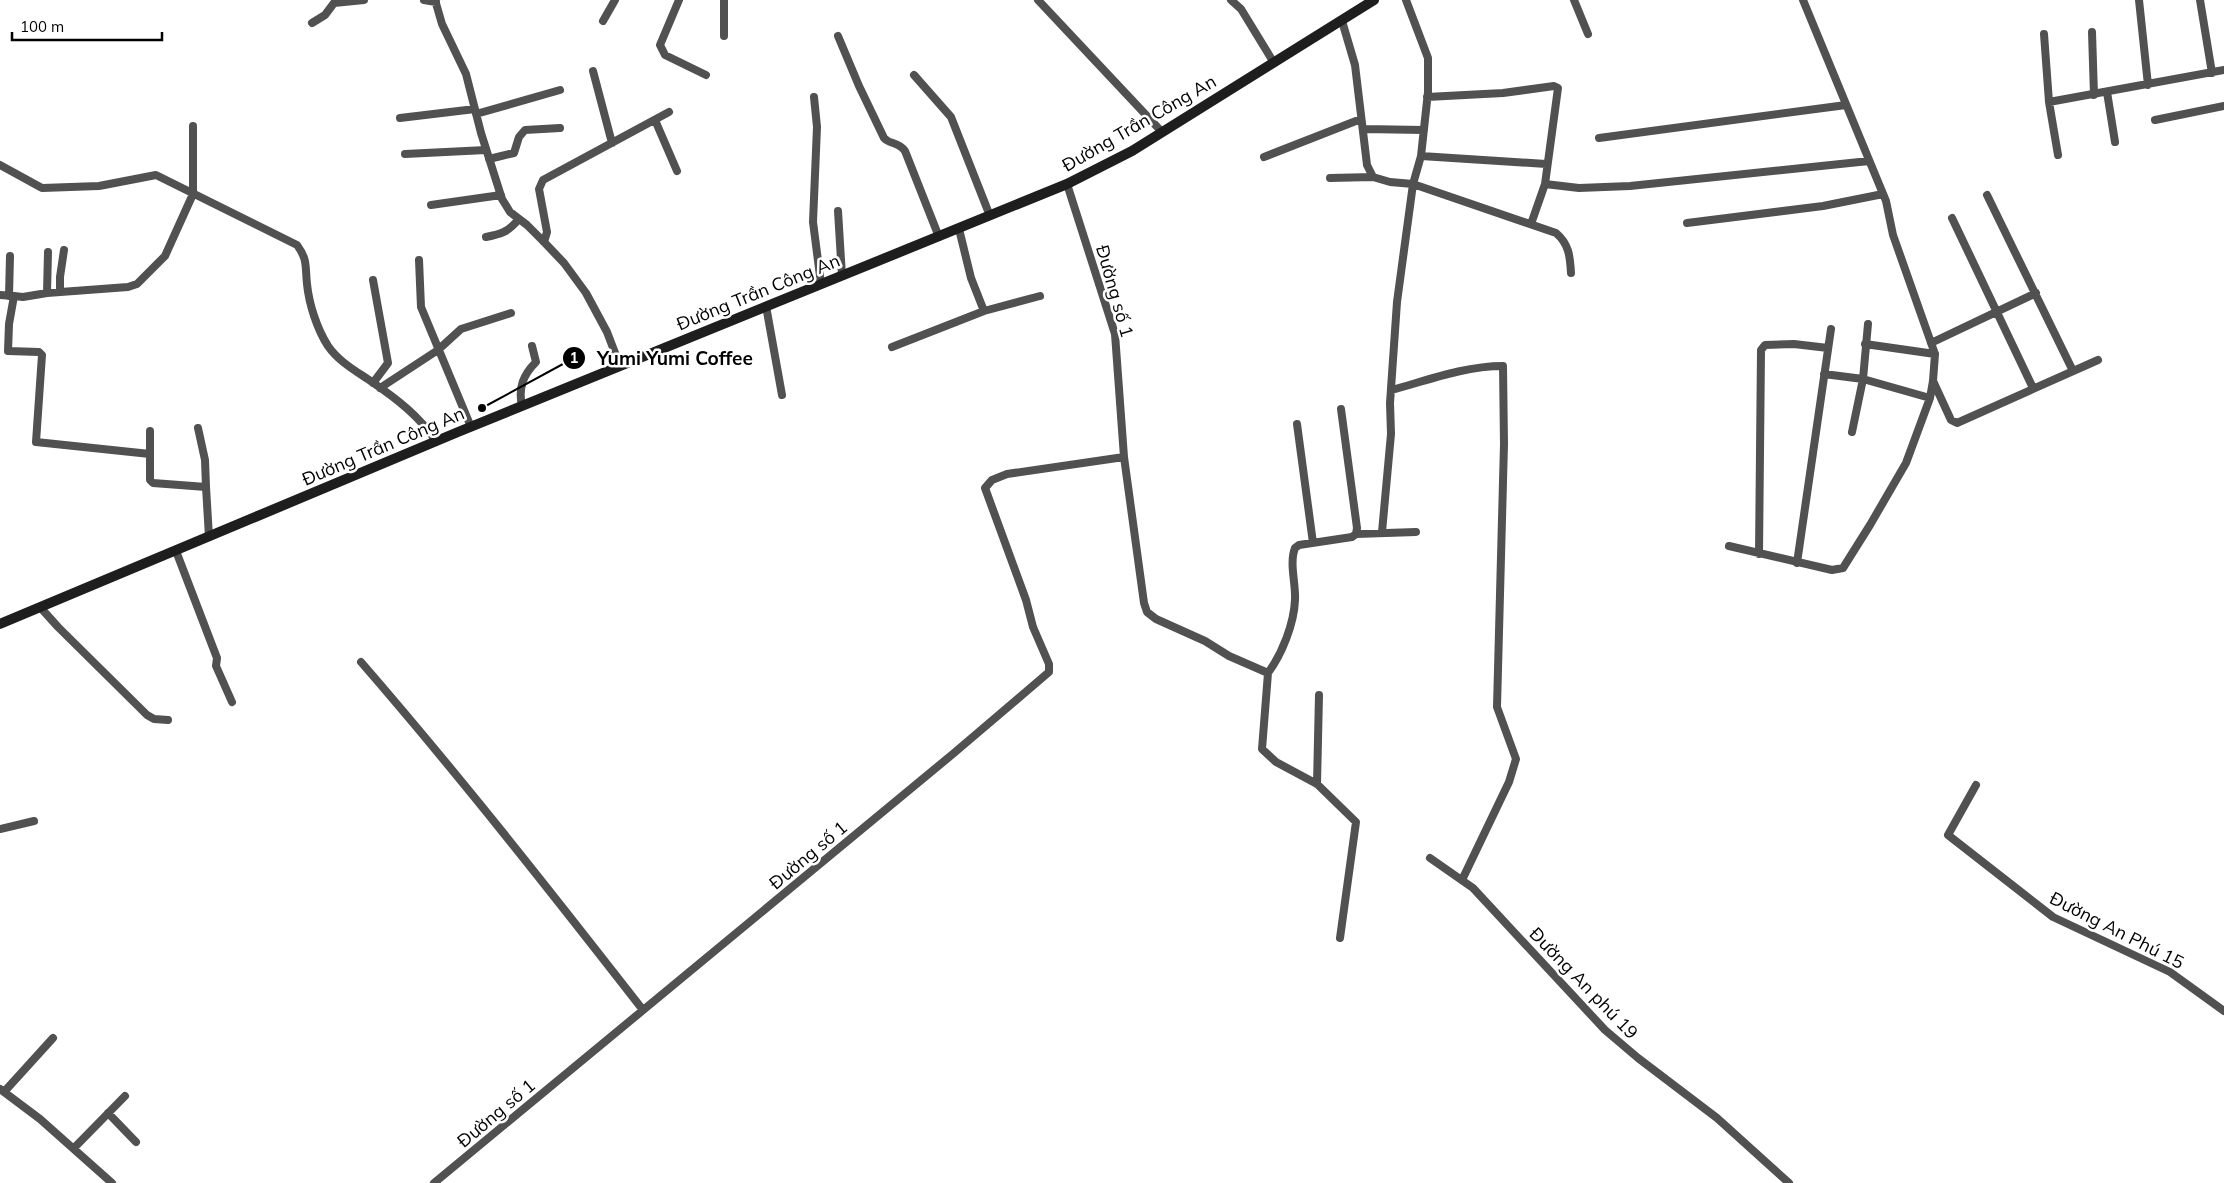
<svg xmlns="http://www.w3.org/2000/svg" width="2224" height="1183" font-family="Mulish,sans-serif">
	<style>
		.lines { fill: none; stroke-linecap: round; stroke-linejoin: round }
		.street { stroke: #515151; stroke-width: 8 }
		.secondary { stroke: #1e1e1e; stroke-width: 10 }
		.labels { text-anchor: middle; dominant-baseline: central; stroke-width: 5; stroke-linejoin: round; paint-order: stroke }
		.street-label { font-size: 18px; fill: #000; stroke: #fff }
		.leader { fill: none; stroke: #000; stroke-width: 2 }
		.callout-dot { fill: #000; stroke: #fff; stroke-width: 2 }
		.mark-label { font-size: 15px; text-anchor: middle; font-weight: bold; fill: #fff }
		.callout-label { font-size: 19px; text-anchor: middle; font-weight: bold; fill: #000; stroke: #fff; stroke-width: 5; stroke-linejoin: round; paint-order: stroke }
	</style>
	<rect width="100%" height="100%" fill="#fff"/>
	<g class="lines">
		<path class="street" d="M424,0L436,2
			M435,0L442,24L466,74L481,133L502,199L510,212L527,225L544,242L564,263L586,293L607,332L620,366
			M679,0L660,45L665,55L706,75
			M724,0V36
			M1038,0L1162,132
			M1231,0L1241,9L1274,63
			M1574,0L1588,34
			M2139,0L2148,85
			M2200,0L2212,73
			M603,21L615,0
			M1342,21L1355,65L1367,165L1373,177L1390,182L1413,184L1556,233C1569,244 1570,256 1571,273
			M312,23L325,15L334,3L364,0
			M2092,32L2094,95
			M2044,34L2049,102L2058,155
			M838,36L859,86L884,138C890,145 898,141 905,151L939,237
			M593,71L612,143
			M914,75L951,117L990,216
			M2107,92L2115,142
			M814,97L817,127L813,222L821,284
			M1427,97L1503,93L1554,86L1558,88L1545,184L1531,224
			M2049,102L2224,70
			M476,114L560,90
			M400,118L475,109
			M655,120L677,171
			M2155,120L2224,106
			M1363,129L1424,130
			M1599,138L1846,105
			M405,154L486,150
			M1421,156L1546,164
			M1264,157L1361,119
			M489,159L514,153L519,137L525,130L560,128
			M0,165L42,188L99,186L156,175L297,245C308,260 305,266 307,284C309,304 317,329 328,346C339,362 356,371 372,382C397,399 419,416 436,441
			M1330,178L1373,177
			M1545,184L1579,188L1630,186L1869,161
			M1987,195L2073,371
			M431,205L501,195
			M838,211L842,276
			M1952,218L2033,388
			M1687,223L1823,206L1883,194
			M486,237C501,234 508,232 518,220
			M544,242L547,232L539,189L543,180L669,112
			M419,260L421,307L471,427
			M373,280L388,363L373,383
			M60,292V277L64,250
			M47,293L48,252
			M0,295L14,296L9,324L8,351L39,352L42,355L36,442L150,454
			M9,296L10,256
			M14,296L23,297L47,293L128,287L137,284L165,256L193,194V126
			M766,306L782,395
			M984,311L1040,296
			M1868,324L1863,379L1930,398
			M1931,343L2036,293
			M1865,344L1935,354
			M892,347L984,311L971,278L959,229
			M1824,374L1863,379L1852,432
			M1933,381L1951,420L1957,423L2098,360
			M380,388L438,350L461,329L511,313
			M1392,390C1428,380 1465,366 1503,366L1504,444L1497,707L1516,759L1509,782L1462,880
			M522,406C518,388 523,375 536,362L532,346
			M1297,424L1313,543
			M198,428L205,460L206,487
			M150,431V480L153,483L206,487L209,537
			M1124,457L1144,603L1147,612L1156,619L1205,641L1229,656L1268,673L1262,749L1276,762L1317,784L1356,822L1340,938
			M1382,532L1391,434L1390,403L1397,302L1413,184L1421,156L1428,92V58L1406,0
			M1356,534L1416,532
			M1729,546L1832,570L1843,568L1870,525L1906,463L1930,398L1933,381L1935,354L1893,235L1886,201L1803,0
			M176,551L217,658L216,666L232,702
			M1759,554L1761,350L1765,345L1794,344L1828,348
			M1797,563L1831,329
			M40,607L58,627L147,715L154,719L168,720
			M361,662C459,775 551,892 643,1010
			M1268,673C1282,654 1294,624 1295,600C1296,584 1289,563 1295,548L1299,545L1352,537L1356,534L1357,528L1341,409
			M1317,784L1319,695
			M1976,785L1948,835L2053,917L2170,972L2224,1011
			M0,829L34,821
			M1430,858L1473,888L1605,1030L1638,1058L1717,1118L1789,1183
			M0,1089L40,1119L112,1183
			M4,1092L53,1038
			M108,1113L136,1142
			M74,1148L125,1096
			M434,1183L954,753L1049,672V664L1033,627L1026,600L985,488L992,480L1007,474L1124,457L1115,334L1067,184"/>
		<path class="secondary" d="M0,624L458,432L1067,184L1132,151L1374,0"/>
	</g>
	<g class="labels">
		<g class="street-label">
			<text transform="translate(1139 123) rotate(-30)">Đường Trần Công An</text>
			<text transform="translate(1115 291) rotate(74)">Đường số 1</text>
			<text transform="translate(758 292) rotate(-22)">Đường Trần Công An</text>
			<text transform="translate(383 446) rotate(-23)">Đường Trần Công An</text>
			<text transform="translate(808 855) rotate(-40)">Đường số 1</text>
			<text transform="translate(2117 930) rotate(27)">Đường An Phú 15</text>
			<text transform="translate(1584 983) rotate(46)">Đường An phú 19</text>
			<text transform="translate(496 1113) rotate(-40)">Đường số 1</text>
		</g>
	</g>
	<path class="leader" d="M482 408L574 358"/>
	<g class="callout-dot">
		<circle cx="482" cy="408" r="5"/>
		<circle cx="574" cy="358" r="12"/>
	</g>
	<g class="mark-label">
		<text x="574" y="363">1</text>
	</g>
	<g class="callout-label">
		<text x="675" y="365">Yumi Yumi Coffee</text>
	</g>
	<path d="M12 32v8h150v-8" fill="none" stroke="#000000" stroke-width="2.5"/>
	<text x="20" y="32" font-size="15" fill="#000000" stroke="#ffffff" stroke-width="4" paint-order="stroke">100 m</text>
</svg>
